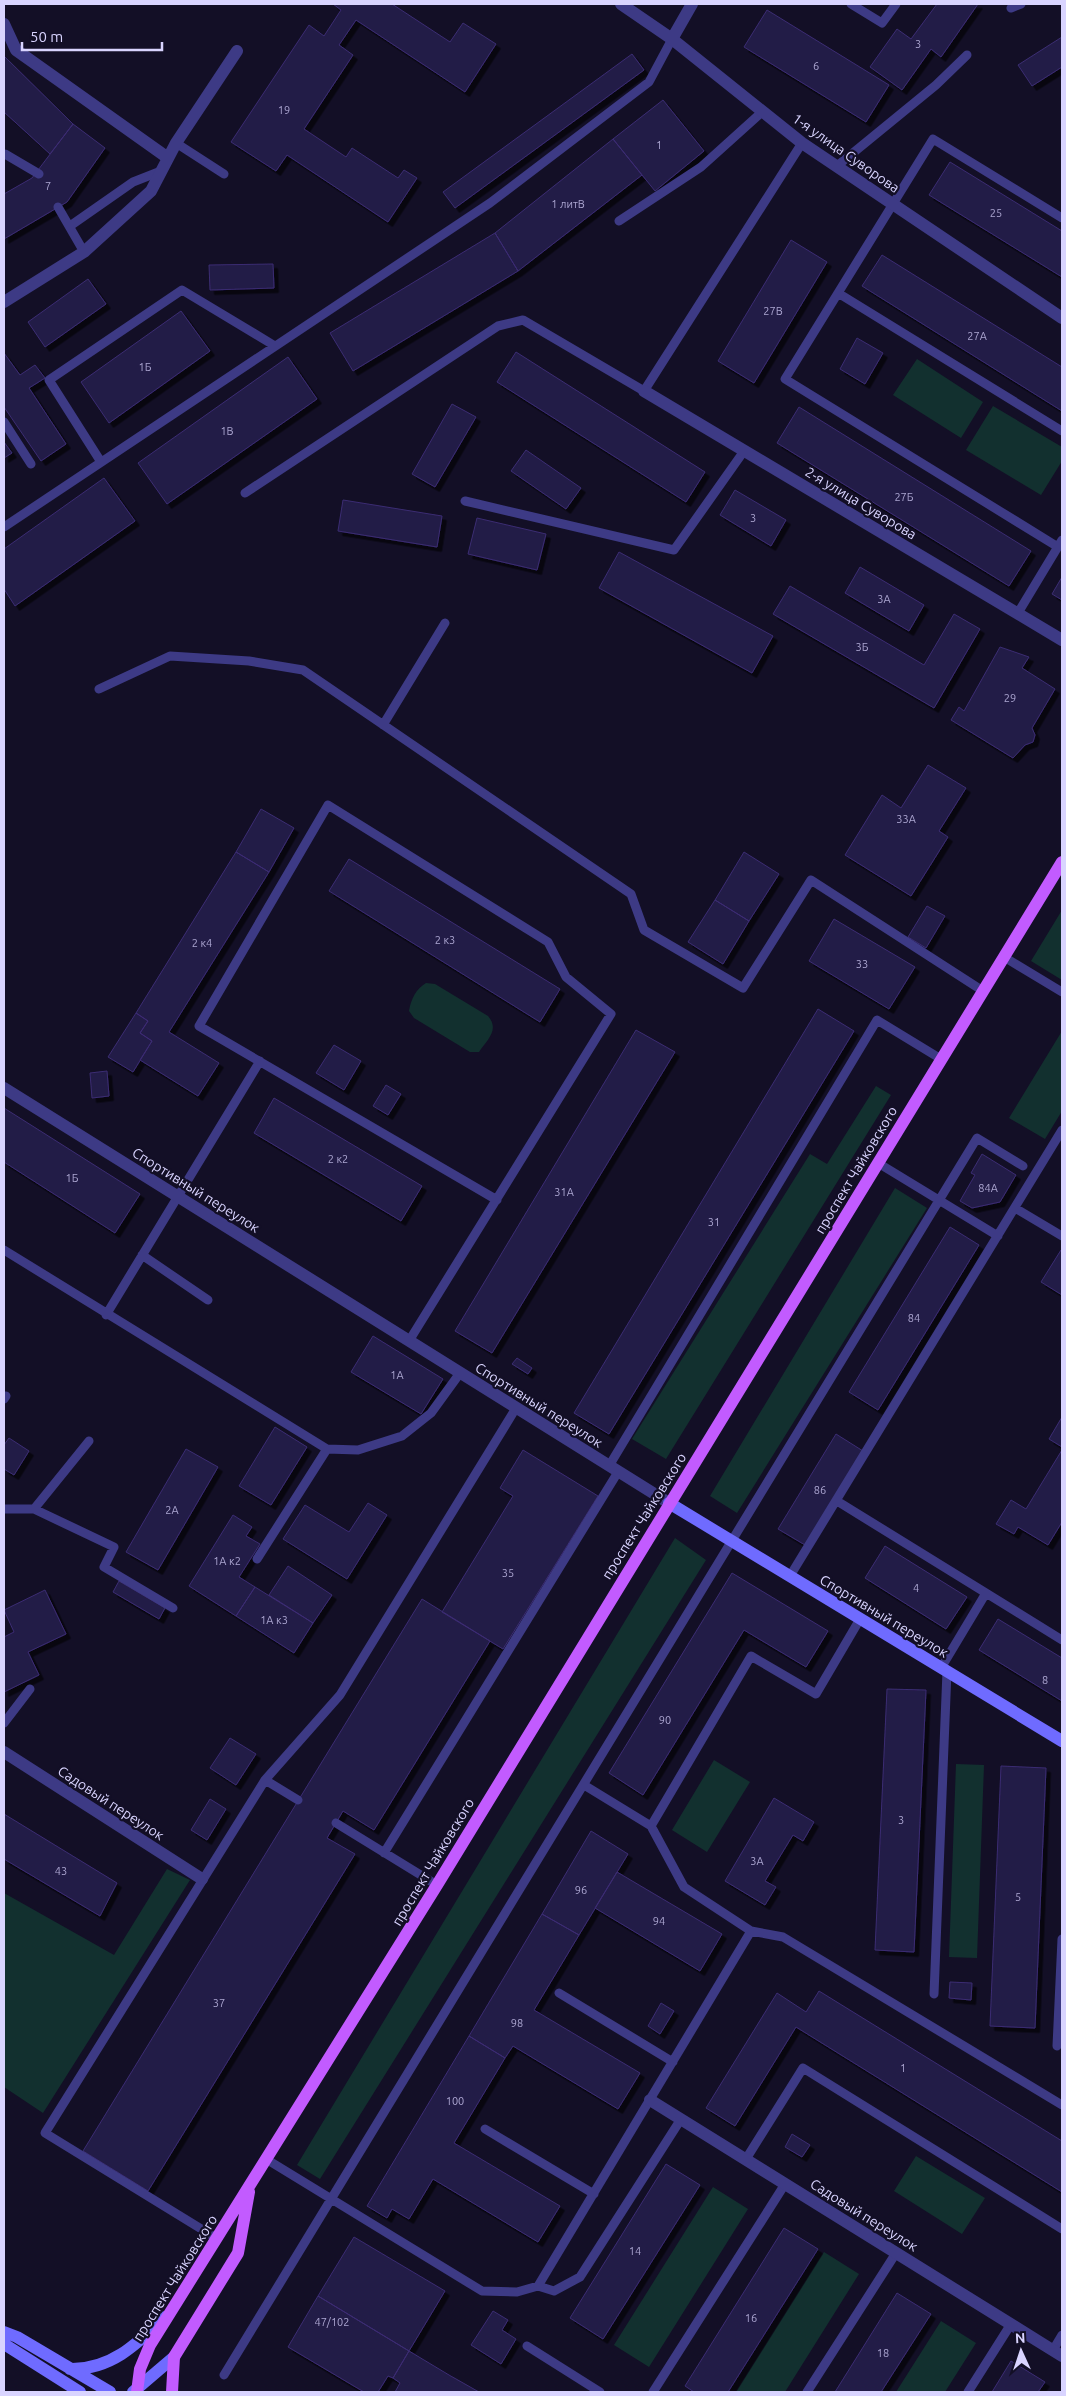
<svg xmlns="http://www.w3.org/2000/svg" width="1066" height="2396" font-family="Ubuntu,sans-serif">
	<style>
		.green { fill: #12302f }
		.building { fill: #241b47; stroke: #3b2d73; filter: url(#shadow) }
		.lines { fill: none; stroke-linecap: round; stroke-linejoin: round }
		.lane { stroke: #3d3a85; stroke-width: 9 }
		.street { stroke: #3d3a85; stroke-width: 12 }
		.secondary { stroke: #6f6bff; stroke-width: 12 }
		.primary { stroke: #c25bff; stroke-width: 12 }
		.labels { text-anchor: middle; dominant-baseline: central; stroke-width: 4.5; stroke-linejoin: round; paint-order: stroke }
		.number-label { font-size: 11px; fill: #aca6d1 }
		.street-label { font-size: 14px; fill: #d9d4ff; stroke: #130f26 }
	</style>
	<defs>
		<filter id="shadow"><feDropShadow dx="4.5" dy="4.5" stdDeviation="0" flood-color="#0009"/></filter>
	</defs>
	<rect width="100%" height="100%" fill="#130f26"/>
	<path class="green" d="M917,359L983,402L961,438L893,395Z
		M993,406L1062,447V461L1041,495L966,450Z
		M1062,910V980L1031,961Z
		M426,983L435,984L488,1016C500,1030 487,1040 479,1052H470L414,1018L409,1011C411,999 416,989 426,983Z
		M1062,1031V1111L1045,1139L1009,1118Z
		M876,1086L891,1095L666,1459L632,1439L810,1154L827,1164Z
		M895,1188L927,1208L737,1513L710,1496Z
		M675,1538L706,1560L320,2179L297,2165Z
		M714,1760L750,1782L707,1852L672,1830Z
		M956,1764L984,1765L977,1958L949,1957Z
		M167,1869L190,1880L43,2113L4,2087V1893L114,1955Z
		M916,2156L985,2198L962,2234L894,2191Z
		M713,2187L748,2209L649,2367L614,2345Z
		M824,2252L859,2274L785,2392H736Z
		M941,2321L976,2343L945,2392H896Z"/>
	<path class="building" d="M333,4H392L450,42L463,23L496,44L465,92L356,20L339,45L353,55L304,129L346,157L352,148L398,178L404,170L417,178L388,222L287,155L276,171L231,142L309,25L324,36L341,10Z
		M937,4H978L941,57L931,49L902,90L870,67L897,29L911,39Z
		M767,10L889,85L866,122L744,47Z
		M1062,37V67L1032,86L1018,65Z
		M632,54L644,70L455,208L443,192Z
		M4,56L73,124L50,154L4,112Z
		M663,100L704,151L655,191L613,139Z
		M73,124L105,148L67,202L4,239V194L32,178Z
		M613,139L642,175L518,271L495,233Z
		M950,162L1062,231V277L929,195Z
		M495,233L518,271L353,371L330,333Z
		M791,240L827,262L754,383L718,361Z
		M882,255L1062,367V411L862,286Z
		M273,264L274,288L210,290L209,265Z
		M88,279L106,304L45,347L28,322Z
		M181,311L210,351L109,423L81,382Z
		M857,338L883,353L865,384L840,369Z
		M516,352L705,472L686,502L497,382Z
		M4,353L20,375L35,365L45,378L29,388L66,444L41,461L4,407Z
		M288,357L317,399L167,504L138,463Z
		M452,404L476,417L435,487L412,474Z
		M799,407L1031,551L1009,586L777,443Z
		M4,442L12,453L4,458Z
		M526,450L581,488L566,509L511,471Z
		M104,478L135,521L15,606L4,589V549Z
		M735,490L786,520L771,546L720,515Z
		M343,500L442,516L437,547L338,531Z
		M477,518L546,534L537,570L468,554Z
		M619,552L773,636L752,673L599,588Z
		M860,567L924,605L909,631L845,593Z
		M1062,577V600L1052,594Z
		M790,586L924,665L954,614L980,629L934,708L773,614Z
		M1000,647L1029,657L1022,668L1055,689L1032,728L1035,735L1033,742L1025,745L1013,758L951,720L959,707L964,711Z
		M928,765L966,788L939,831L948,837L911,896L845,855L882,795L901,808Z
		M261,809L294,828L269,872L236,852Z
		M236,852L269,872L169,1032L219,1063L198,1096L140,1060L152,1041L140,1033L148,1021L136,1013Z
		M744,852L779,874L749,921L715,900Z
		M349,859L560,989L540,1022L329,891Z
		M715,900L749,921L723,964L688,942Z
		M927,906L945,916L926,948L908,937Z
		M834,919L915,967L889,1009L809,961Z
		M818,1009L854,1031L609,1434L574,1413Z
		M136,1013L148,1021L140,1033L152,1041L133,1072L108,1057Z
		M636,1030L675,1052L492,1353L455,1331Z
		M334,1045L361,1061L344,1090L316,1073Z
		M107,1071L109,1096L92,1098L90,1073Z
		M386,1085L401,1094L388,1115L373,1106Z
		M274,1098L422,1186L401,1221L254,1133Z
		M4,1108L140,1194L115,1233L4,1162Z
		M982,1154L1016,1175L1000,1202L972,1208L960,1201L975,1175L971,1173Z
		M950,1227L979,1245L878,1410L849,1392Z
		M1061,1250L1062,1251V1295L1041,1282Z
		M373,1336L443,1379L421,1414L351,1372Z
		M517,1358L532,1368L528,1374L512,1364Z
		M1062,1417V1447L1049,1439Z
		M275,1427L307,1447L271,1505L239,1486Z
		M836,1434L863,1451L805,1545L778,1529Z
		M9,1438L29,1451L14,1475L4,1469V1445Z
		M186,1449L218,1467L158,1570L126,1552Z
		M523,1450L598,1496L503,1649L442,1612L513,1496L500,1488Z
		M1062,1450V1522L1048,1545L1018,1527L1014,1534L996,1524L1011,1500L1026,1509Z
		M368,1503L387,1515L347,1579L283,1539L305,1505L349,1532Z
		M233,1515L252,1527L246,1536L260,1544L239,1577L255,1587L236,1616L189,1586Z
		M885,1546L967,1597L946,1629L865,1578Z
		M288,1566L332,1595L313,1623L269,1595Z
		M732,1573L828,1631L806,1667L744,1630L643,1795L609,1773Z
		M119,1581L165,1608L159,1619L113,1592Z
		M255,1587L313,1623L294,1653L236,1616Z
		M45,1590L66,1634L28,1652L39,1675L4,1692V1637L14,1632L4,1610Z
		M422,1599L490,1641L374,1830L343,1811L327,1838L355,1854L148,2191L83,2151Z
		M998,1619L1062,1658V1701L979,1650Z
		M887,1689L926,1690L914,1952L875,1950Z
		M230,1738L256,1754L236,1785L210,1768Z
		M1001,1766L1046,1768L1035,2028L990,2026Z
		M774,1798L814,1822L803,1841L793,1835L765,1881L776,1887L765,1905L725,1881Z
		M210,1799L226,1809L207,1840L191,1830Z
		M4,1814L117,1883L100,1916L4,1859Z
		M591,1831L628,1854L579,1935L542,1914Z
		M617,1872L722,1934L700,1971L595,1908Z
		M542,1914L579,1935L534,2010L640,2073L618,2109L513,2046L505,2058L469,2036Z
		M950,1982L972,1983L971,2000L949,1998Z
		M819,1991L1062,2141V2192L796,2027L735,2126L706,2108L777,1993L806,2012Z
		M661,2003L674,2011L660,2034L648,2026Z
		M469,2036L505,2058L454,2143L560,2206L538,2242L433,2179L409,2219L392,2209L387,2218L367,2206Z
		M792,2134L810,2145L802,2157L785,2147Z
		M666,2164L700,2185L603,2339L570,2318Z
		M784,2228L818,2249L728,2392H694L685,2386Z
		M354,2237L445,2291L409,2351L318,2296Z
		M897,2293L931,2314L881,2392H835Z
		M318,2296L409,2351L393,2378L388,2376L378,2392H364L288,2347Z
		M493,2311L508,2320L502,2330L516,2339L501,2364L471,2345Z
		M409,2351L449,2375L479,2392H395L400,2383L393,2378Z
		M1011,2361L1045,2382L1038,2392H992Z"/>
	<g class="lines">
		<path class="lane" d="M851,4L882,23L896,4
			M1011,8L1021,4
			M176,143L224,174
			M5,154L39,174
			M837,166L936,85L967,55
			M58,207L84,252
			M619,221L701,167L763,111
			M70,226L133,182L161,171
			M838,293L1062,431
			M4,422L31,464
			M101,462L49,380L182,290L275,346
			M245,493L498,326L523,320L644,391L802,143
			M465,501L674,550L744,451
			M4,527L490,203L649,82L672,39
			M1058,547L785,379L933,139L1062,218
			M1018,613L1062,540
			M99,689L170,656L249,661L303,670L631,894L644,930L743,988L811,880L983,991
			M383,725L445,623
			M1004,957L1062,992
			M878,1163L998,1236
			M1015,1208L1062,1236
			M4,1250L327,1449L358,1450L402,1436L431,1413L460,1373
			M142,1255L208,1300
			M106,1315L260,1061
			M409,1341L611,1014L566,977L548,942L328,805L199,1026L497,1200
			M4,1399L6,1396
			M609,1466L877,1020L941,1059
			M837,1501L1062,1640
			M4,1509H34L89,1441
			M34,1509L114,1547L104,1567L173,1608
			M257,1559L327,1449
			M790,1576L1062,1130
			M941,1668L986,1593
			M4,1723L30,1689
			M265,1780L298,1800
			M584,1785L651,1826L684,1887L751,1931L783,1937L1062,2105
			M336,1823L437,1885
			M651,1826L751,1656L816,1694L860,1619
			M384,1853L618,1472
			M559,1993L673,2062
			M934,1994L947,1671
			M1057,2046L1062,1939
			M485,2129L594,2194
			M266,2159L482,2291L517,2292L538,2286L751,1931
			M746,2159L803,2068L1062,2229
			M216,2238L45,2133L265,1780L340,1695L516,1408
			M538,2286L554,2291L580,2277L681,2119
			M527,2346L600,2392
			M1053,2350L1062,2335
			M224,2375L977,1138L1023,1166
			M653,2392L785,2184
			M807,2392L896,2253
			M968,2392L1011,2324"/>
		<path class="street" d="M621,4L672,39L802,143L1062,318
			M4,24L16,50L168,158
			M672,39L692,4
			M4,302L84,252L151,191L176,143L237,51
			M644,391L1062,640
			M4,1088L669,1503
			M4,1752L202,1879
			M650,2100L1062,2356"/>
		<path class="secondary" d="M669,1503L1062,1741
			M4,2332L17,2337L110,2392
			M4,2344L80,2392
			M70,2369C111,2370 137,2344 165,2317
			M133,2392L174,2357"/>
		<path class="primary" d="M137,2392L140,2369L150,2345L437,1885L1062,862
			M172,2392L174,2357L238,2253L249,2192"/>
	</g>
	<g class="labels">
		<g class="number-label">
			<text x="918" y="44">3</text>
			<text x="816" y="66">6</text>
			<text x="284" y="110">19</text>
			<text x="659" y="145">1</text>
			<text x="48" y="186">7</text>
			<text x="568" y="204">1 литВ</text>
			<text x="996" y="213">25</text>
			<text x="773" y="311">27В</text>
			<text x="977" y="336">27А</text>
			<text x="145" y="367">1Б</text>
			<text x="227" y="431">1В</text>
			<text x="904" y="497">27Б</text>
			<text x="753" y="518">3</text>
			<text x="884" y="599">3А</text>
			<text x="862" y="647">3Б</text>
			<text x="1010" y="698">29</text>
			<text x="906" y="819">33А</text>
			<text x="445" y="940">2 к3</text>
			<text x="202" y="943">2 к4</text>
			<text x="862" y="964">33</text>
			<text x="338" y="1159">2 к2</text>
			<text x="72" y="1178">1Б</text>
			<text x="988" y="1188">84А</text>
			<text x="564" y="1192">31А</text>
			<text x="714" y="1222">31</text>
			<text x="914" y="1318">84</text>
			<text x="397" y="1375">1А</text>
			<text x="820" y="1490">86</text>
			<text x="172" y="1510">2А</text>
			<text x="227" y="1561">1А к2</text>
			<text x="508" y="1573">35</text>
			<text x="916" y="1588">4</text>
			<text x="274" y="1620">1А к3</text>
			<text x="1045" y="1680">8</text>
			<text x="665" y="1720">90</text>
			<text x="901" y="1820">3</text>
			<text x="757" y="1861">3А</text>
			<text x="61" y="1871">43</text>
			<text x="581" y="1890">96</text>
			<text x="1018" y="1897">5</text>
			<text x="659" y="1921">94</text>
			<text x="219" y="2003">37</text>
			<text x="517" y="2023">98</text>
			<text x="903" y="2068">1</text>
			<text x="455" y="2101">100</text>
			<text x="635" y="2251">14</text>
			<text x="751" y="2318">16</text>
			<text x="332" y="2322">47/102</text>
			<text x="883" y="2353">18</text>
		</g>
		<g class="street-label">
			<text transform="translate(846 153) rotate(35)">1-я улица Суворова</text>
			<text transform="translate(861 503) rotate(31)">2-я улица Суворова</text>
			<text transform="translate(856 1170) rotate(-59)">проспект Чайковского</text>
			<text transform="translate(196 1190) rotate(32)">Спортивный переулок</text>
			<text transform="translate(539 1405) rotate(32)">Спортивный переулок</text>
			<text transform="translate(644 1516) rotate(-58)">проспект Чайковского</text>
			<text transform="translate(884 1616) rotate(31)">Спортивный переулок</text>
			<text transform="translate(111 1803) rotate(33)">Садовый переулок</text>
			<text transform="translate(433 1862) rotate(-59)">проспект Чайковского</text>
			<text transform="translate(864 2215) rotate(32)">Садовый переулок</text>
			<text transform="translate(175 2278) rotate(-58)">проспект Чайковского</text>
		</g>
	</g>
	<rect width="1066" height="2396" fill="none" stroke="#d9d4ff" stroke-width="10"/>
	<g transform="translate(1021 2351) rotate(357)" stroke="#130f26" stroke-width="4" paint-order="stroke">
	<path d="M0-4L9 19L0 12L-9 19Z" fill="#d9d4ff"/>
	<text y="-8" font-size="14" font-weight="bold" text-anchor="middle" fill="#d9d4ff">N</text>
	</g>
	<path d="M22 42v8h140v-8" fill="none" stroke="#d9d4ff" stroke-width="2.5"/>
	<text x="30" y="42" font-size="15" fill="#d9d4ff" stroke="#130f26" stroke-width="4" paint-order="stroke">50 m</text>
</svg>
